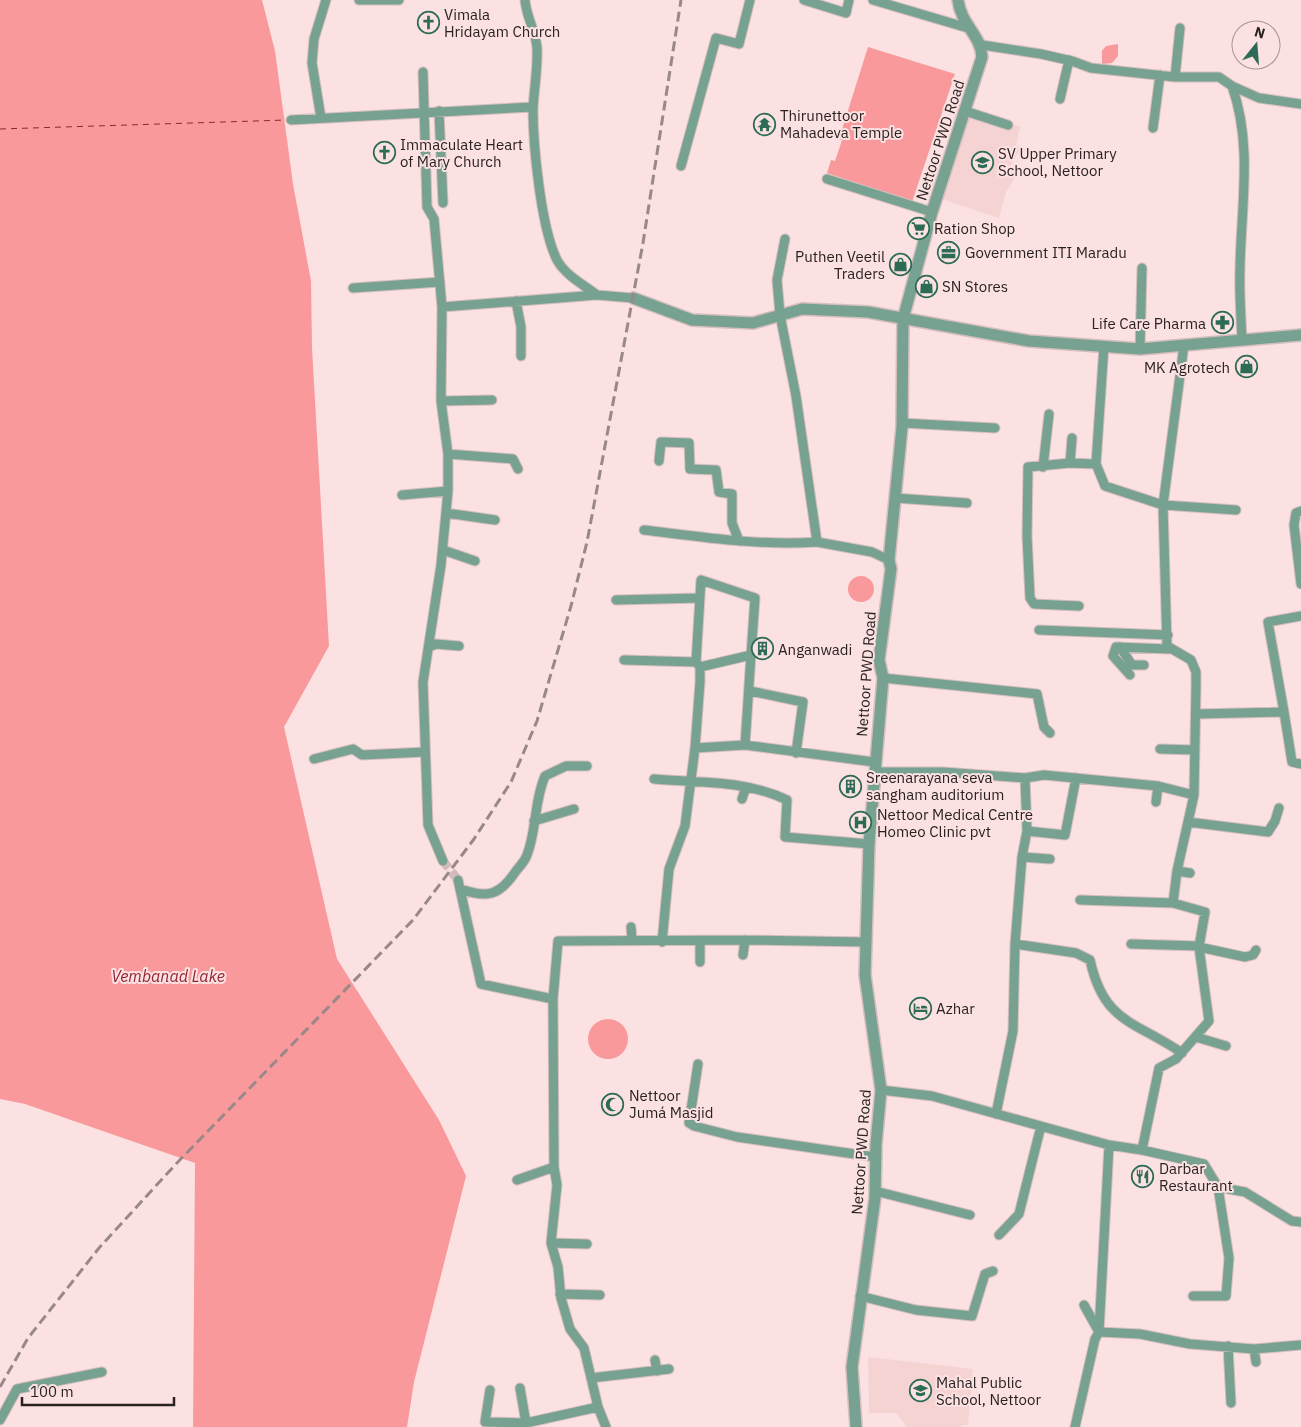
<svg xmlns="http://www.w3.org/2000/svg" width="1301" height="1427" font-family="'IBM Plex Sans',sans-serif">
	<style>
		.built { fill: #f5d3d3 }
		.water { fill: #f9999c }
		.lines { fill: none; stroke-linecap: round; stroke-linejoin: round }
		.ferry { stroke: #922332; stroke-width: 1; stroke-dasharray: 6 5; stroke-linecap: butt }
		.minor-tunnel { stroke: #d1bbbb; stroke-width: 9; stroke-dasharray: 9 4.5; stroke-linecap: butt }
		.minor-casing { stroke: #d5bebe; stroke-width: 11 }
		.tertiary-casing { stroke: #d5bebe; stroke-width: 14 }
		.minor { stroke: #77a291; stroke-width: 9 }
		.tertiary { stroke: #77a291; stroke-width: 11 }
		.rail { stroke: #9a8888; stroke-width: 3; stroke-dasharray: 10 5; stroke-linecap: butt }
		.labels { text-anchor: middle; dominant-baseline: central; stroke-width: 4; stroke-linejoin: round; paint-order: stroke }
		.poi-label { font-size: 15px; fill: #2a2121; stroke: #fbe1e1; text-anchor: start }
		.street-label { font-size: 15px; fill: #2a2121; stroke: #fbe1e1 }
		.water-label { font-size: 16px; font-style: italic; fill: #922332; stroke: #fbe1e1 }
	</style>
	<rect width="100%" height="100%" fill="#fbe1e1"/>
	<path class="built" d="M963,107L1020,127L1016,146L1027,150L1023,154H1017L1009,170L1017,174L1006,192L999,218L942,199Z
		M868,1357L973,1369L968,1425H961V1427H907L896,1413H869Z"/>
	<path class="water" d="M0,0H262L275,51L293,184L311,281L312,348L329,646L284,727L337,959L439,1120L466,1176L414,1382L407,1427H193L195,1163L25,1104L0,1099Z
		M1118,44V56L1112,63L1102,64V51L1106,46Z
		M868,47L955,74L912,202L827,173L831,160L835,161L842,140L839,139Z
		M848 589a13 13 0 1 1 26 0a13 13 0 1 1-26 0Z
		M588 1039a20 20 0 1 1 40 0a20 20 0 1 1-40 0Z"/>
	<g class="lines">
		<path class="ferry" d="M0,129L287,120"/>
		<path class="minor-tunnel" d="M443,861L458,880"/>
		<defs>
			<path id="minor" d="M359,0H399
				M525,0C526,17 536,31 537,48C538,68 534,89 533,109C533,145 541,228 557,260C565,275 584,285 597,295
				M804,0L846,13L849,0
				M873,0L968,28
				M982,45L1041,54L1072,61L1091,68L1175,77H1219L1232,86L1259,98L1301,104
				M423,72L427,207L434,219L442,307
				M1175,77L1180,28
				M1232,86C1253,145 1241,207 1240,268C1239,292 1241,316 1242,340
				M1060,99L1069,60
				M439,111L443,203
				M965,111L1008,125
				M321,118L312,63L314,39L326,0
				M291,120L533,107
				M1153,128L1160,75
				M681,166L716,38L739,44L750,0
				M827,179L932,212
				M785,239L777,280L780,315L796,396L817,542L872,552L889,560
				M353,288L440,282
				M516,301L521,327V356
				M1104,346L1096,464L1105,486L1163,505L1236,510
				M1140,349L1142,268
				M441,401L492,400
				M902,423L995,428
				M448,454L513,459L518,469
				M659,461L661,442L689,443L690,469L716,470L719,492L732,494V523L739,541
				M1070,463L1072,438
				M1043,467L1049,414
				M402,495L448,491
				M895,498L967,503
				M1301,511L1296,513L1294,525L1301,584
				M446,513L495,520
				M644,530C702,537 759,546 817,542
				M443,550L475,561
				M616,600L700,598
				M1079,606L1034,604L1030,598L1027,536L1028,467L1070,463L1096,464
				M1039,630L1168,635
				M429,647L436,644L459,646
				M1120,647L1132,665H1144
				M624,660L696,662L700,667L751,655L745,745L874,762
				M696,662L701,580L755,598L751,655
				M1130,675L1113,656L1116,647L1169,649
				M883,678L1037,694L1044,727L1050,733
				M750,691L803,702L796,753
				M1284,712L1268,622L1301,616
				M1196,714L1284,712L1292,762L1301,764
				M695,748L745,745
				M1160,749L1195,750
				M314,759L353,749L362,755L425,752
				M874,772H943L1025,778L1044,775L1158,786L1194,795
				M654,779C699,783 746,780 787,800L785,837L869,844
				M742,799L746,787
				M1156,802L1158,786
				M534,821L574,809
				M1188,822L1268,832L1275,821L1279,808
				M1027,831L1065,835L1076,778
				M1022,857L1050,859
				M443,861L428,825L423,682L441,565L448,491V454L441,401L442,307L597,295L633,298
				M1177,871L1190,873
				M458,880L481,984L553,999L554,1167L557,1185L551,1243L558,1267L561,1298L570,1329L584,1348L598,1407L606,1427
				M461,889C488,899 500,895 516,871C520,866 525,861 527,855C537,829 534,801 545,776L566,766H587
				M1080,900L1173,903
				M631,927L632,940
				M662,942L669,869L685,826L695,748L700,682V667
				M1015,944L1076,953L1090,960C1104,1024 1136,1021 1182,1053
				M1131,944L1199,946
				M1199,947L1245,957L1253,955L1256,950
				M743,955L745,940
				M700,962V942
				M553,999L558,941L745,940L866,942
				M1196,1037L1226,1046
				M698,1064L689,1123L694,1126L737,1137L875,1157
				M881,1090L932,1096L1109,1145L1142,1150L1204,1164L1218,1187L1245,1192L1292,1221L1301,1222
				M996,1114L1013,1031L1015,944L1022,857L1027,831L1025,778
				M1109,1145L1099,1332L1140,1334L1190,1344L1254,1349L1301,1345
				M1142,1150L1159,1068L1176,1059L1209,1021L1199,947L1205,912L1173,903L1177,871L1194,795L1196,687V672L1191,660L1167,646L1163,505L1184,345
				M517,1180L554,1167
				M875,1191L970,1215
				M999,1235L1019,1214L1041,1126
				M551,1243L587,1244
				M560,1294L600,1295
				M860,1296L916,1310L972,1316L985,1274L993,1271
				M1193,1296H1226L1229,1258L1218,1187
				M1228,1346L1231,1403
				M1254,1349L1256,1362
				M655,1360L657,1371
				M591,1378L669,1369
				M520,1388L526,1423
				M490,1390L485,1422L526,1423L598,1407
				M0,1420L17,1389L102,1372
				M1075,1427L1095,1339L1099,1332L1084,1305"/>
			<path id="tertiary" d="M633,298L692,320L753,323L802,309L868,312L1029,341L1140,349L1301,335
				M856,1427L852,1367L875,1198L876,1144L881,1090L865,975L869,844L883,678L879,660L891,569L889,560L902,427L903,319L932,212L982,57C981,35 961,25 958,0"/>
		</defs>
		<use href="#minor" class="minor-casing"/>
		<use href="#tertiary" class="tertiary-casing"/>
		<use href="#minor" class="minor"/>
		<use href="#tertiary" class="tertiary"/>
		<path class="rail" d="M0,1387L28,1338L99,1248L175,1165L413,920L474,839L511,782L537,721L571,606L587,542L643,243L681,0"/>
	</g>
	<defs>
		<symbol id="church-ring" viewBox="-11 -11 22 22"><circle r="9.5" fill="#fbe1e1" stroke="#2e6b57" stroke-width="1.5"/><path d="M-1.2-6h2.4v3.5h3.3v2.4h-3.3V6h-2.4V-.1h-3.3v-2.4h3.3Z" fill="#2e6b57"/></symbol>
		<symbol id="temple-ring" viewBox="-11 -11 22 22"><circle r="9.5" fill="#fbe1e1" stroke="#2e6b57" stroke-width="1.5"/><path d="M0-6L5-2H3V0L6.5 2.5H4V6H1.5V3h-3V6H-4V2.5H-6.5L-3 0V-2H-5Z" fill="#2e6b57"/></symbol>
		<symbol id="school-ring" viewBox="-11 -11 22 22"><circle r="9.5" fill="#fbe1e1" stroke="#2e6b57" stroke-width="1.5"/><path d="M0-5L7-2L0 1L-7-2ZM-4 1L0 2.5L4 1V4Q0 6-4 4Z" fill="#2e6b57"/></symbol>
		<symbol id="supermarket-ring" viewBox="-11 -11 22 22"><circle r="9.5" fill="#fbe1e1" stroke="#2e6b57" stroke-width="1.5"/><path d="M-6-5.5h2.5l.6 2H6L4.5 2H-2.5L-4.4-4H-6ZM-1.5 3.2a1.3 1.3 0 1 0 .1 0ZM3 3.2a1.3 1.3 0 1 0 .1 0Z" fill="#2e6b57"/></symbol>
		<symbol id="office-ring" viewBox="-11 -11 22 22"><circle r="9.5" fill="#fbe1e1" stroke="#2e6b57" stroke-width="1.5"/><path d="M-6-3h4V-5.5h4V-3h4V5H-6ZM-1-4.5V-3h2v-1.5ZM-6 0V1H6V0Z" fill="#2e6b57"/></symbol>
		<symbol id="shop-ring" viewBox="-11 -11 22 22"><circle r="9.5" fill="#fbe1e1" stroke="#2e6b57" stroke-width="1.5"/><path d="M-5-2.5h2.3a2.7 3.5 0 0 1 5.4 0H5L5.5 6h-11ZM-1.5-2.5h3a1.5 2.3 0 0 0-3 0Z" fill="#2e6b57"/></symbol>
		<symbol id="pharmacy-ring" viewBox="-11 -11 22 22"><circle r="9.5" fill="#fbe1e1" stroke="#2e6b57" stroke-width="1.5"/><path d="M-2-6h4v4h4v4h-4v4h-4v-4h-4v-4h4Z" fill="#2e6b57"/></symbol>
		<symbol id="building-ring" viewBox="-11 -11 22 22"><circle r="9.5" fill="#fbe1e1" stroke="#2e6b57" stroke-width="1.5"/><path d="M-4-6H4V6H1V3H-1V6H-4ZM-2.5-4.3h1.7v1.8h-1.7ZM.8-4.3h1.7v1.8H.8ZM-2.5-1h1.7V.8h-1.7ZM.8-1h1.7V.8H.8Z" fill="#2e6b57"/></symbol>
		<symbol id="hospital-ring" viewBox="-11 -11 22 22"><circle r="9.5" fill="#fbe1e1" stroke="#2e6b57" stroke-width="1.5"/><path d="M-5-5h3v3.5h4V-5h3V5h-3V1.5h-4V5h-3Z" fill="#2e6b57"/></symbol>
		<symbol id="hotel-ring" viewBox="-11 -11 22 22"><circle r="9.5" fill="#fbe1e1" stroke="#2e6b57" stroke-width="1.5"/><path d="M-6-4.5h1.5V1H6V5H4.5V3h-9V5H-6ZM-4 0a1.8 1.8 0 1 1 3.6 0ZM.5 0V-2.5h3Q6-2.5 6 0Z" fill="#2e6b57"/></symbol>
		<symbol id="mosque-ring" viewBox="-11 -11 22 22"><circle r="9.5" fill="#fbe1e1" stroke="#2e6b57" stroke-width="1.5"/><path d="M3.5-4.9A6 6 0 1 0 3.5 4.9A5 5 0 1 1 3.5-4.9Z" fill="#2e6b57"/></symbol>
		<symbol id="restaurant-ring" viewBox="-11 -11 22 22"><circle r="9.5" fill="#fbe1e1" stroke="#2e6b57" stroke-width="1.5"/><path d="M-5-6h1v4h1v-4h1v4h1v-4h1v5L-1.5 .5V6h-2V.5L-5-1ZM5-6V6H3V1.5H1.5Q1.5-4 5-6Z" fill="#2e6b57"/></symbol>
	</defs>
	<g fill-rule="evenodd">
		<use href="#church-ring" x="416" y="10" width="25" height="25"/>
		<use href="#temple-ring" x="752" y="112" width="25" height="25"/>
		<use href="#church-ring" x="372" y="140" width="25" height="25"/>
		<use href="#school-ring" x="970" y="150" width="25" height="25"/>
		<use href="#supermarket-ring" x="906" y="216" width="25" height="25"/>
		<use href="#office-ring" x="936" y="240" width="25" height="25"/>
		<use href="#shop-ring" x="888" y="252" width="25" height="25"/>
		<use href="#shop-ring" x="914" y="274" width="25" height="25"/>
		<use href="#pharmacy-ring" x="1210" y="310" width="25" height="25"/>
		<use href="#shop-ring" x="1234" y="354" width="25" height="25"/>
		<use href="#building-ring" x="750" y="636" width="25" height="25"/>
		<use href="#building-ring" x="838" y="774" width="25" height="25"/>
		<use href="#hospital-ring" x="848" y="810" width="25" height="25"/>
		<use href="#hotel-ring" x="908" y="996" width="25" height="25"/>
		<use href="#mosque-ring" x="600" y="1092" width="25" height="25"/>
		<use href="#restaurant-ring" x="1130" y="1164" width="25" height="25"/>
		<use href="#school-ring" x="908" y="1378" width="25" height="25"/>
	</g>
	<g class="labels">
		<g class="poi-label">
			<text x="444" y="14">Vimala<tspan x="444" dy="17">Hridayam Church</tspan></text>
			<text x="780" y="115">Thirunettoor<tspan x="780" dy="17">Mahadeva Temple</tspan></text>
			<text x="400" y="144">Immaculate Heart<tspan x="400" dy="17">of Mary Church</tspan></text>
			<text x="998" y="153">SV Upper Primary<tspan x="998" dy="17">School, Nettoor</tspan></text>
			<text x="934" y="228">Ration Shop</text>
			<text x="965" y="252">Government ITI Maradu</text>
			<text x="885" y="256" text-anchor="end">Puthen Veetil<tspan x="885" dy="17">Traders</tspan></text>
			<text x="942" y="286">SN Stores</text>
			<text x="1206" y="323" text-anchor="end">Life Care Pharma</text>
			<text x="1230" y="367" text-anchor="end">MK Agrotech</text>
			<text x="778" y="649">Anganwadi</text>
			<text x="866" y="777">Sreenarayana seva<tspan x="866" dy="17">sangham auditorium</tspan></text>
			<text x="877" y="814">Nettoor Medical Centre<tspan x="877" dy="17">Homeo Clinic pvt</tspan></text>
			<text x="936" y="1008">Azhar</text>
			<text x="629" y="1095">Nettoor<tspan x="629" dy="17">Jumá Masjid</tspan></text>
			<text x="1159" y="1168">Darbar<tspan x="1159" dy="17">Restaurant</tspan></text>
			<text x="936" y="1382">Mahal Public<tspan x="936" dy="17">School, Nettoor</tspan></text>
		</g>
		<g class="street-label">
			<text transform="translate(940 140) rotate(-72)">Nettoor PWD Road</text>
			<text transform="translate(866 674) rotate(-86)">Nettoor PWD Road</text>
			<text transform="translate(861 1152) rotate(-86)">Nettoor PWD Road</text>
		</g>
		<g class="water-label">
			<text x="168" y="976">Vembanad Lake</text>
		</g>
	</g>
	<g transform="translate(1256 45) rotate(17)"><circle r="24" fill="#fbe1e1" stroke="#a79494"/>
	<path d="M0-4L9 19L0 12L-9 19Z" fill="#2e6b57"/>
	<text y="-8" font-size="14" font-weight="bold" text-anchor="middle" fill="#2a2121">N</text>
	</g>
	<path d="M22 1397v8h152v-8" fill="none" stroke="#2a2121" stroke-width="2.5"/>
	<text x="30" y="1397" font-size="15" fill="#2a2121" stroke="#fbe1e1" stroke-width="4" paint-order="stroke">100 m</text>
</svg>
